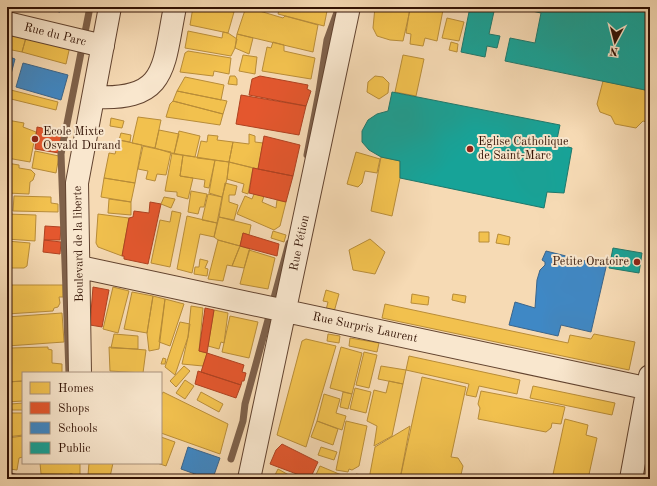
<svg xmlns="http://www.w3.org/2000/svg" width="657" height="486" font-family="'Old Standard TT',serif">
	<style>
		.water { fill: #b39678; stroke: #7f614a }
		.homes { fill: #f2c14e; stroke: #b88c38 }
		.shops { fill: #e4572e; stroke: #af4221 }
		.schools { fill: #3f88c5; stroke: #3b658b }
		.public { fill: #17a398; stroke: #1f786c }
		.lines { fill: none; stroke-linecap: round; stroke-linejoin: round }
		.stream { stroke: #7f614a; stroke-width: 7 }
		.minor-casing { stroke: #634430; stroke-width: 24 }
		.minor { stroke: #f9e7ce; stroke-width: 22 }
		.poi-dot { fill: #8f2418; stroke: #f9e7ce; stroke-width: 1.5 }
		.labels { text-anchor: middle; dominant-baseline: central; stroke-width: 4; stroke-linejoin: round; paint-order: stroke }
		.street-label { font-size: 12px; fill: #321204; stroke: #f9e7ce }
		.poi-label { font-size: 12px; fill: #321204; stroke: #f9e7ce; text-anchor: start }
	</style>
	<rect width="100%" height="100%" fill="#f6dab4"/>
	<filter id="stains"><feTurbulence type="fractalNoise" baseFrequency=".005" numOctaves="4"/><feColorMatrix values="0 0 0 0 .2 0 0 0 0 .09 0 0 0 0 .02 0 0 0 .5 -.17"/></filter>
	<radialGradient id="worn" r=".72"><stop offset=".6" stop-color="#630" stop-opacity="0"/><stop offset="1" stop-color="#630" stop-opacity=".3"/></radialGradient>
	<path class="water" d="M7,472L34,479H7Z"/>
	<path class="homes" d="M193,7H215L234,12L228,33L190,25Z
		M246,7L283,18L285,16L318,25L313,52L237,34Z
		M268,7H313L327,11L324,26L278,14L279,10Z
		M375,7H405L410,10L403,41L390,40L377,36L373,28Z
		M410,7H430L443,10L437,41L425,38L423,46L410,44L411,34L406,33Z
		M447,18L464,22L459,41L442,38Z
		M7,28L27,34L22,52L7,49Z
		M188,31L222,38L223,32L228,33L237,39L235,48L231,56L185,48Z
		M27,34L70,46L66,64L22,52Z
		M237,34L253,38L249,54L235,48Z
		M273,42L284,45V51L315,58L311,79L262,71L267,47L271,48Z
		M451,42L458,44L457,52L449,50Z
		M188,51L231,58L229,74L214,71L213,76L180,72L185,53Z
		M243,55L257,57L255,74L239,71Z
		M403,55L424,59L416,96L395,92Z
		M230,76H235L237,79V85L228,84Z
		M375,76L383,77L389,83L388,93L379,99L367,92L368,82Z
		M185,77L224,85L221,100L177,91Z
		M603,81L650,91V123L643,121L636,128L615,124L611,116L600,112L597,104Z
		M7,89L58,102L56,110L7,98Z
		M177,91L227,101L223,114L173,101Z
		M173,101L223,114L220,125L166,117L170,104Z
		M138,117L161,120L155,148L132,143Z
		M111,118L124,121L122,128L110,126Z
		M7,120L24,123L23,127L36,132L30,162L7,158Z
		M159,130L179,134L174,154L155,148Z
		M179,131L200,136L195,157L174,154Z
		M121,133L131,135L130,142L119,140Z
		M249,134L255,136V142L263,143L258,169L229,162L233,142L249,144Z
		M208,135L218,136L217,140L233,142L229,162L197,158L201,141L207,142Z
		M119,140L142,145L135,183L104,178L109,153L115,154Z
		M143,146L171,152L166,175L157,174L155,181L146,179L148,171L138,169Z
		M35,151L59,156L56,173L32,168Z
		M356,152L380,159L377,173L365,171L362,183L358,187L347,184Z
		M172,153L183,155L180,176L193,178L188,199L177,196V192L165,191Z
		M183,155L215,160L209,188L204,187L205,180L180,176Z
		M381,157L400,161V178L392,216L371,211Z
		M215,160L229,162L227,179L222,197L209,193Z
		M229,162L253,168L248,194L242,192L244,184L227,179Z
		M7,163L19,165V168L31,170L35,174L33,180L30,182L29,194L7,193Z
		M104,178L135,183L131,202L101,197Z
		M225,183L237,186L235,195H229V202L238,205L234,220L219,217Z
		M191,191L207,194L204,207H200L198,214L188,212Z
		M208,194L222,197L217,223L202,220Z
		M254,194L264,196L262,202L276,208L277,200L286,202L280,226L274,230L237,214L245,196L252,199Z
		M14,196L51,197V203L58,204V212L13,211Z
		M164,197L175,199L171,208L161,204Z
		M109,199L131,202V215L108,213Z
		M172,211L181,213L170,267L151,263L160,220L170,222Z
		M7,214L36,215L35,241L7,239Z
		M98,214L129,218L122,256L98,247L96,243Z
		M187,216L217,223L214,237L200,234L192,273L177,269Z
		M219,217L251,225L249,235L243,233L240,246L218,240L214,237Z
		M273,231L286,235L284,242L271,238Z
		M479,232H489V242H479Z
		M498,234L510,237L509,245L496,243Z
		M370,239L385,252L375,274L353,270L349,250Z
		M218,240L240,246L232,266L227,265L223,281L208,279Z
		M7,241L30,243L27,266L24,268H7Z
		M240,246L250,249L244,268L232,266Z
		M249,250L275,258L268,289L240,284Z
		M200,259L208,261L205,268L208,269L207,276L194,274L195,267H199Z
		M7,285H63V297H59L60,303L58,307L54,308L53,311L7,314Z
		M113,287L129,291L118,333L103,329Z
		M326,290L339,294L334,312L326,310L328,302L323,301Z
		M132,292L153,296L147,333L124,329Z
		M412,294L429,297L428,305L411,303Z
		M453,294L466,296L465,303L452,300Z
		M153,296L165,299L159,349L149,351L147,333Z
		M165,299L184,304L170,346L159,342Z
		M385,304L568,343L570,335L591,339L594,334L635,342L629,370L382,318Z
		M191,306L203,308L199,351L207,353L203,366L182,364L188,337Z
		M214,310L228,313L224,343L221,342L219,349L208,346Z
		M62,313L64,342L7,346V317Z
		M230,316L258,322L249,358L222,352Z
		M180,322L190,324L188,337L175,375L165,367Z
		M114,334L138,336V349L111,348Z
		M328,334L340,336L339,343L327,341Z
		M350,338L379,343L377,352L349,346Z
		M306,339L336,346L306,447L277,435L302,341Z
		M48,347V349L52,350V363L62,364V373H23V381L7,382V365H10L11,348Z
		M109,347L146,350L143,373L110,371Z
		M341,347L362,353L352,394L330,388Z
		M364,352L377,355L369,388L356,385Z
		M409,356L520,380L517,394L479,386L476,397L466,395L469,384L406,370Z
		M163,358L166,359L165,364H161Z
		M184,366L190,371L176,387L170,381Z
		M381,366L406,370L403,384L378,379Z
		M422,377L466,387L451,457L458,458L463,466L460,479H400Z
		M185,380L194,386L185,399L176,393Z
		M23,381V401L7,402V382Z
		M389,381L403,384L392,436L374,446L377,426L367,421L374,390L386,393Z
		M533,386L615,403L612,415L530,398Z
		M355,388L371,392L366,413L350,409Z
		M481,391L565,407L561,424L552,423L551,428L546,432L478,419L480,408L478,404Z
		M163,392L228,424L220,454L161,433V396Z
		M201,392L223,404L219,412L197,400Z
		M343,392L352,394L348,409L340,407Z
		M324,394L340,399L336,413L346,416L342,430L317,421Z
		M23,403V410H12L11,404Z
		M7,413H23V435L7,437Z
		M565,419L588,425L586,435L597,438L588,479H552Z
		M317,421L338,429L333,445L311,437Z
		M346,421L367,426L359,466L352,470L349,469L348,472L336,470Z
		M410,426L400,479H369L375,447Z
		M23,436V457L19,458L17,470L10,469L7,467V438Z
		M161,437L175,442L166,466L157,463H161Z
		M321,447L337,452L334,460L318,455Z
		M40,463H80V475L41,474Z
		M89,463H113L110,477L88,475Z
		M320,466L339,474L337,479H314Z
		M278,469L296,479H273Z
		M339,474L354,478L353,479H337Z
		M356,474L367,476V479H355Z"/>
	<path class="shops" d="M260,76L308,85L307,89L311,91L306,106L249,95L252,79Z
		M241,95L306,106L299,135L236,124Z
		M37,127L62,132L59,153L35,149Z
		M264,136L300,145L293,176L258,169Z
		M253,168L293,176L286,202L249,193Z
		M150,202L161,204L148,264L124,259V256H122L129,218L133,217L134,211L149,213Z
		M45,226L61,227L60,240H44Z
		M243,233L279,244L277,256L240,246Z
		M44,240L61,242L60,254L43,252Z
		M93,287L109,290L102,327L90,325Z
		M205,308L214,310L207,353L199,351Z
		M207,353L244,365L242,372L246,373L244,381H242L241,385L201,372Z
		M198,371L241,385L236,398L195,384Z
		M282,444L318,462L310,479L270,464L276,450Z"/>
	<path class="schools" d="M34,7H61L60,12Z
		M7,56L15,59L10,78H7Z
		M23,63L68,75L61,100L16,87Z
		M546,251L594,263L595,259L607,263L591,332L561,325L558,336L509,325L515,302L535,308L537,280L540,270L545,265V262L542,260Z
		M188,447L220,458L213,478L209,479L181,469Z"/>
	<path class="public" d="M470,7H495L489,34L500,36L497,48L487,46L485,57L461,52Z
		M514,7H650V91L505,61L510,38L535,43L541,13Z
		M392,92L560,125L556,144L572,148L564,193L547,192L544,208L400,178V161L381,157L369,150L362,142V131L368,120L377,114L388,111Z
		M613,248L642,253L639,273L609,268Z"/>
	<g class="lines">
		<path class="stream" d="M307,155L319,92L327,40L339,7
			M69,373L61,154L90,7
			M231,459L243,421L245,404L289,243
			M71,477V479"/>
		<defs>
			<path id="minor" d="M7,23L103,46
				M95,97C168,101 163,66 175,7
				M80,267L650,389
				M80,373L77,183L110,7
				M249,479L349,7
				M631,479L650,376"/>
		</defs>
		<use href="#minor" class="minor-casing"/>
		<use href="#minor" class="minor"/>
	</g>
	<g class="poi-dot">
		<circle cx="35" cy="139" r="4"/>
		<circle cx="470" cy="149" r="4"/>
		<circle cx="637" cy="262" r="4"/>
	</g>
	<g class="labels">
		<g class="street-label">
			<text transform="translate(55 35) rotate(14)">Rue du Parc</text>
			<text transform="translate(300 243) rotate(-78)">Rue Pétion</text>
			<text transform="translate(79 244) rotate(-91)">Boulevard de la liberte</text>
			<text transform="translate(365 328) rotate(12)">Rue Surpris Laurent</text>
		</g>
		<g class="poi-label">
			<text x="43" y="132">Ecole Mixte<tspan x="43" dy="14">Osvald Durand</tspan></text>
			<text x="478" y="142">Eglise Catholique<tspan x="478" dy="14">de Saint-Marc</tspan></text>
			<text x="629" y="262" text-anchor="end">Petite Oratoire</text>
		</g>
	</g>
	<rect width="657" height="486" fill="none" stroke="#f6dab4" stroke-width="24"/>
	<rect x="8" y="8" width="641" height="470" fill="none" stroke="#321204" stroke-width="2"/>
	<rect x="12" y="12" width="633" height="462" fill="none" stroke="#321204"/>
	<rect x="22" y="372" width="140" height="92" fill="#f9e7ce" stroke="#a9927d"/>
	<rect x="30" y="382" width="20" height="12" fill="#f2c14e" stroke="#a9927d"/>
	<text x="58" y="392" font-size="12" fill="#321204">Homes</text>
	<rect x="30" y="402" width="20" height="12" fill="#e4572e" stroke="#a9927d"/>
	<text x="58" y="412" font-size="12" fill="#321204">Shops</text>
	<rect x="30" y="422" width="20" height="12" fill="#3f88c5" stroke="#a9927d"/>
	<text x="58" y="432" font-size="12" fill="#321204">Schools</text>
	<rect x="30" y="442" width="20" height="12" fill="#17a398" stroke="#a9927d"/>
	<text x="58" y="452" font-size="12" fill="#321204">Public</text>
	<g transform="translate(615 42) rotate(187)" stroke="#f9e7ce" stroke-width="3" paint-order="stroke">
	<path d="M0-3L7 15L0 10L-7 15Z" fill="#321204"/>
	<text y="-6" font-size="11" font-weight="bold" text-anchor="middle" fill="#321204">N</text>
	</g>
	<rect width="100%" height="100%" filter="url(#stains)"/>
	<rect width="100%" height="100%" fill="url(#worn)"/>
</svg>
